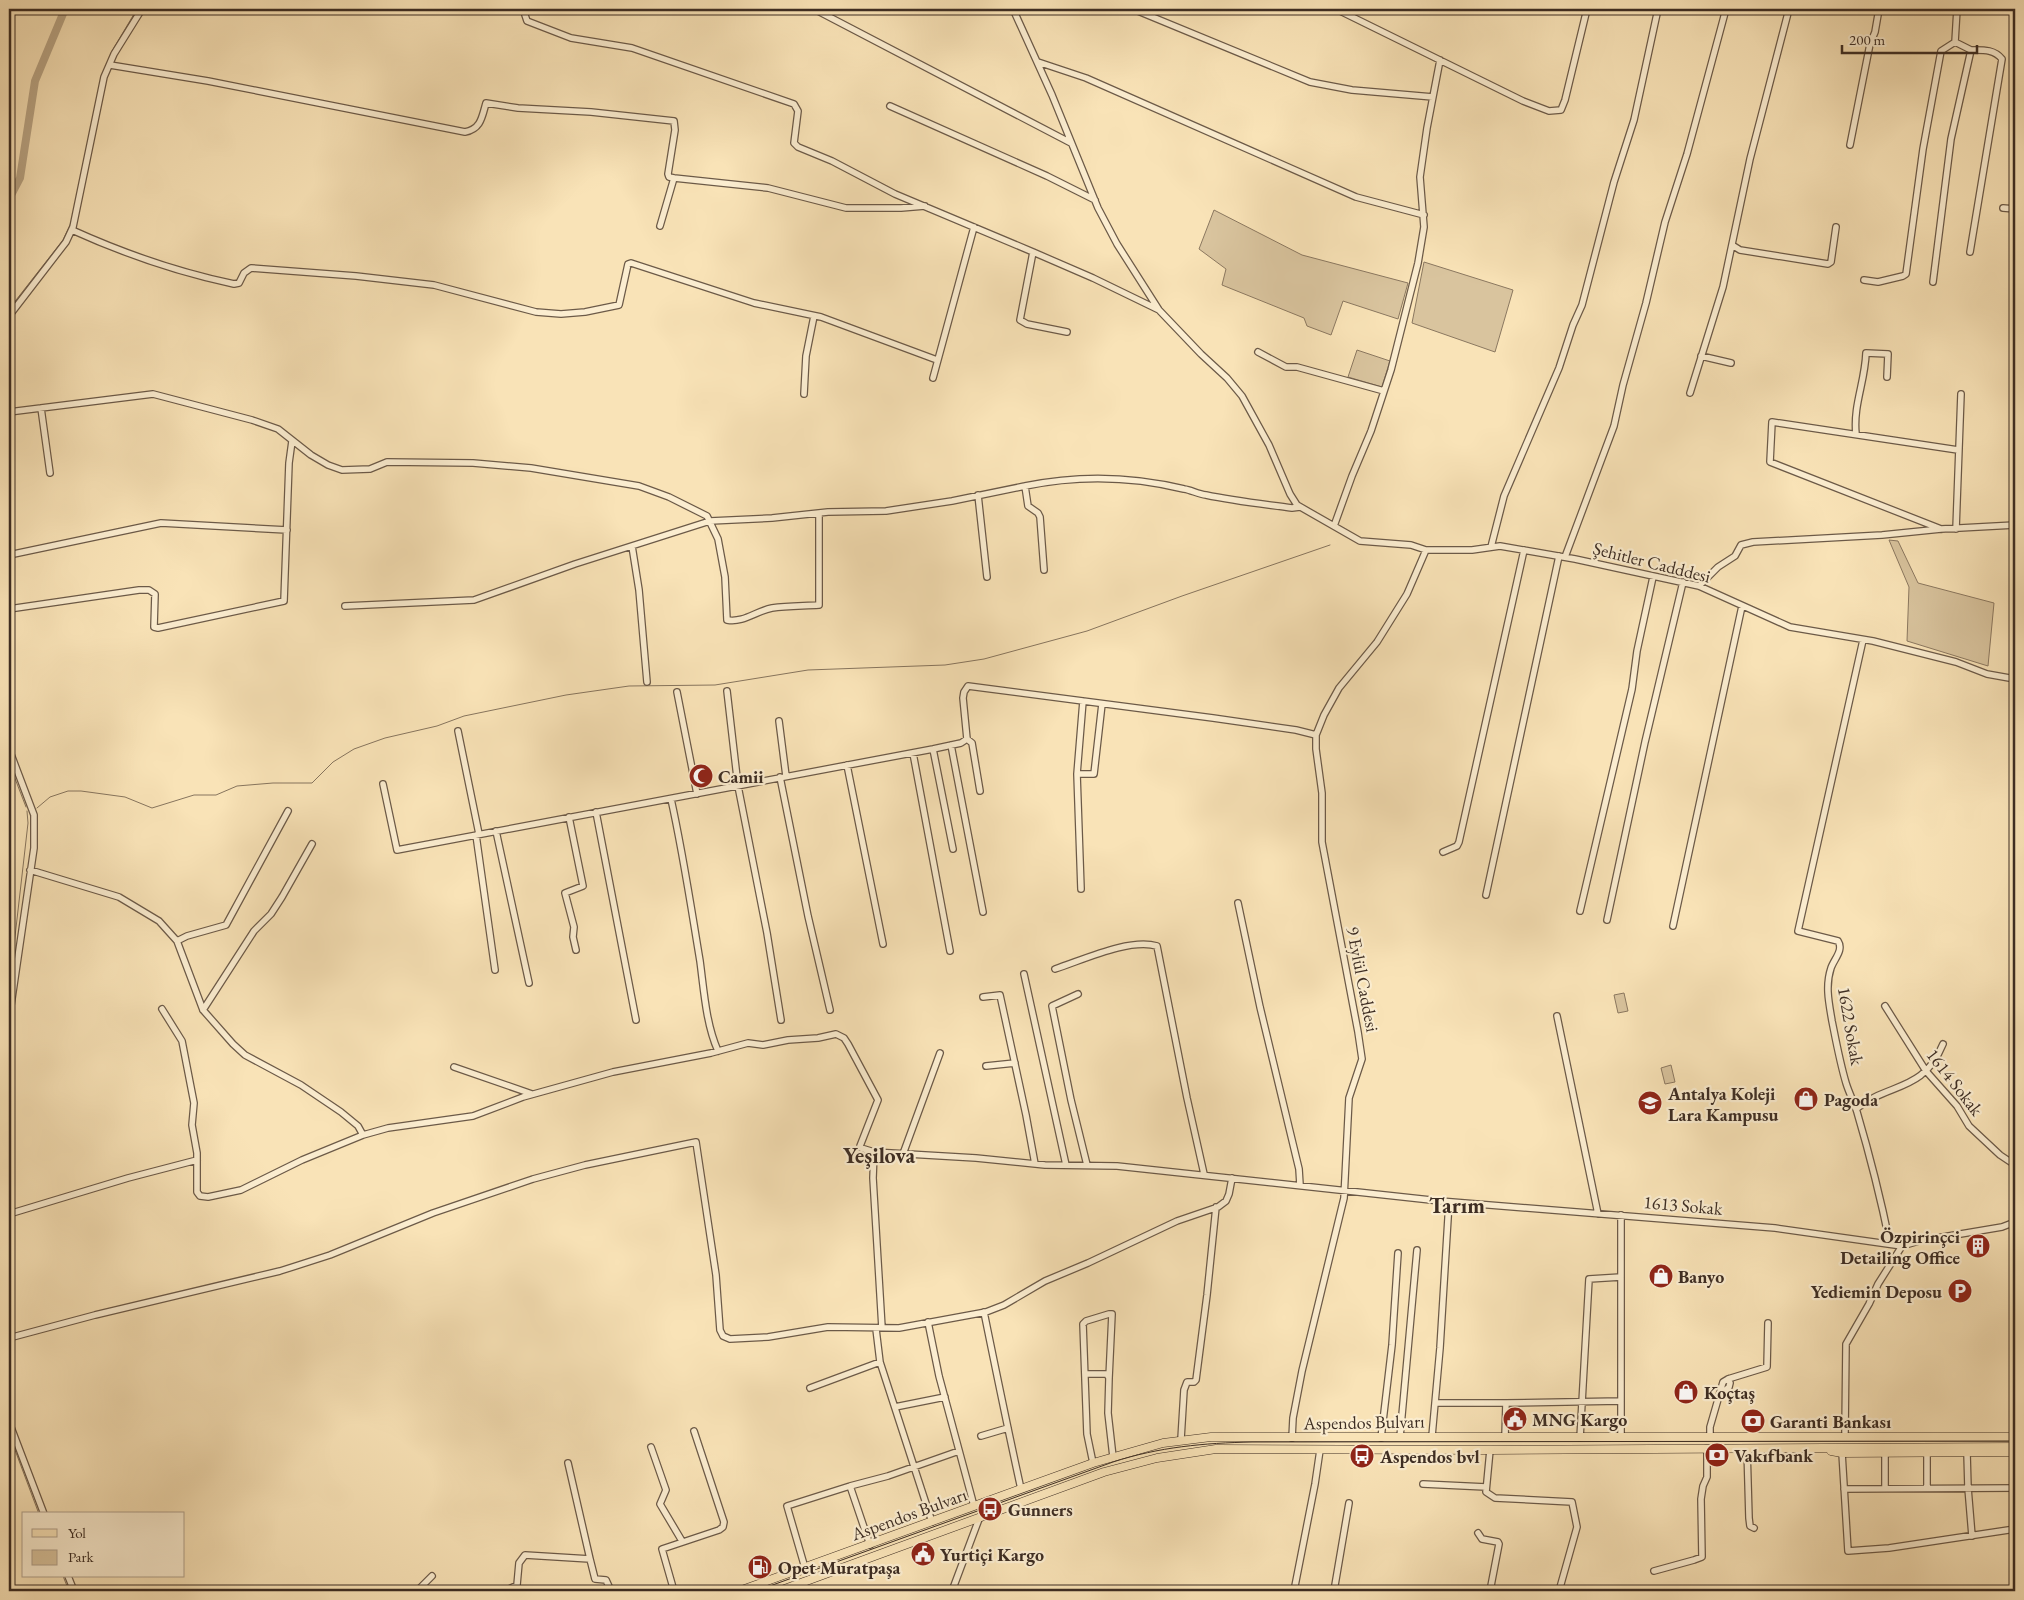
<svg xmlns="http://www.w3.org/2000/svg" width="2024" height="1600" font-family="'EB Garamond',serif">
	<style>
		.green { fill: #d9c49e; stroke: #8b7860 }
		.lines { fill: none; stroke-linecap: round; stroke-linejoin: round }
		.stream { stroke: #87755e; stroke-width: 1 }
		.river { stroke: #b9a585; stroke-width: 8 }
		.minor-casing { stroke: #6c5a48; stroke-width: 8 }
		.major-casing { stroke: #3d2d23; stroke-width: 9 }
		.minor { stroke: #fbedd0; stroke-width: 5.5 }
		.major { stroke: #f9e3b7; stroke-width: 8 }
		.tram { stroke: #3d2d23; stroke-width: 1 }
		.labels { text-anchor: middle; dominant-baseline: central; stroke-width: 4.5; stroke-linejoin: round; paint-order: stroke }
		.street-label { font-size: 18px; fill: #3d2d23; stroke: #fbedd0 }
		.poi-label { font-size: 18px; font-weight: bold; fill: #3d2d23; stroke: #fbedd0; text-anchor: start }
		.district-label { font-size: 22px; font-weight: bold; fill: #3d2d23; stroke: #fbedd0 }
	</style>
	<rect width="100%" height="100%" fill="#f9e3b7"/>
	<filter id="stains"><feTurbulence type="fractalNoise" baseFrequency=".004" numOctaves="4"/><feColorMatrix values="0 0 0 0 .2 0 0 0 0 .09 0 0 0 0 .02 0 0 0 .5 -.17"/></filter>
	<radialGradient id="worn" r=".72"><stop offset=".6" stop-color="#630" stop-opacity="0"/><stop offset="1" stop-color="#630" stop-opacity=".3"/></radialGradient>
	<path class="green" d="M1214,210L1302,255L1408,283L1398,319L1343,301L1331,335L1307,326L1304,318L1222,285L1226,269L1199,249Z
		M1424,262L1513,290L1495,352L1412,323Z
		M1357,350L1390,361L1382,387L1348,377Z
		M1889,540L1898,541L1918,583L1994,603L1988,666L1907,641L1909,587Z
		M1624,993L1628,1011L1618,1013L1614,995Z
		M1671,1065L1675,1082L1665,1084L1661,1068Z"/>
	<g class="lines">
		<path class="stream" d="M112,51L137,9
			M9,309L63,240L71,223
			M9,763L26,807
			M37,808L50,797L68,791H81L125,797L152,808L194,795H216L237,786L273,783H312L333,762L354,749L385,738L437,726L464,716L566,695L629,686L715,685L808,670L945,665L984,659L1087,631L1182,596L1330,545
			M9,989L28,823L27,811
			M9,1434L39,1514
			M63,1576L69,1591"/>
		<path class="river" d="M9,199L20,178L35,81L65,9"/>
		<defs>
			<path id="minor" d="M527,9L525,15L527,21L571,38L632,48L794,104L798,111L794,143L798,147L832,161L895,194L1033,252L1020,320L1027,324L1067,332
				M814,9L1071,143
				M1013,9L1052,95L1098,208L1117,244L1159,310L1201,354L1227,378L1242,396L1269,445L1290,494L1297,505L1360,541L1411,545L1426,550H1472L1500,546L1575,559L1699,586L1790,627L1873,641L1956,662L1987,674L2015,679
				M1133,9L1310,82L1352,90L1433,97
				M1336,9L1523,101L1549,111L1561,110L1565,100L1587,9
				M1038,62L1086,78L1356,197L1424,215
				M110,65L208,81L465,132C481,129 482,117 486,103L518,108L591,112L674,121L675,130L668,174L669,177L674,178L768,188L846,208H901L925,206
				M890,106L1047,176L1095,200
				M1850,145L1870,44L1875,32L1879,9
				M2003,208L2015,209
				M660,226L674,178
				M72,230C125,254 177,272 234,284L239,283L244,273L251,268L356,276L434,285L536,312L561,314L585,312L619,305L628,264L631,263L754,303L821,317L937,360
				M1732,245L1740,250L1828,264L1831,262L1836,227
				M1033,252L1093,278L1159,310
				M1970,252L2002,59C1994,49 1983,50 1971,50
				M1864,280L1878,282L1903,276L1906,274L1923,149L1941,51L1955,42L1957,9
				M1933,282L1951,139L1971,50L1955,42
				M9,316L66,242L73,227L104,77L114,54L142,9
				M1258,352L1286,367H1297L1384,391
				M1701,356L1731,363
				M933,378L974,227
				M1690,393L1723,287L1750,159L1789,9
				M804,394L806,356L814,316
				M41,408L50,473
				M9,412L153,394L252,420L278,429L311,455L328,465L342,470L370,469L387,462L473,463L531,468L639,486L669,497L707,516L718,539L725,577L727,620C744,623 756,611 772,608C787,606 804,606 819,605V513
				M1856,434C1853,405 1865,382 1866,353L1888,354L1887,377
				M1025,486C1078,475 1131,476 1184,489C1191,490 1198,494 1206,495C1234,501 1263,504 1292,508L1300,507
				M978,495L987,577
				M1334,526L1352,476L1371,431L1391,370L1418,263L1424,227L1420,177L1427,128L1440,60
				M1941,529L1770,462L1772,422L1958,450
				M1956,529L1961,394
				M632,546L639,590L647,682
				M1491,547L1504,496L1559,368L1573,325L1582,305L1614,182L1634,120L1658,9
				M9,555L161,523L287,530
				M1565,557L1614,426L1623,385L1646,303L1665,222L1687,154L1726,9
				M1699,586L1718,567L1735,556L1741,545L1753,542L1882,535L1941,529L2015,525
				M345,606L474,600L575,564L710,521L772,518L828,512L886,511L952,501L1025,486L1028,506L1038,513L1040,517L1044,570
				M9,609L139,590H149L155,594L154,627L158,628L284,601L289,463L292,441
				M1863,640L1798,931L1838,941C1844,950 1834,959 1831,968C1825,986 1829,1003 1832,1021C1836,1041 1840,1063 1846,1083C1849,1093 1854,1102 1857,1112C1870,1156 1881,1200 1890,1244
				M727,691L738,786L767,933L781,1020
				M677,692L697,794
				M779,721L786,776
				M458,731L479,834
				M951,745L983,912
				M9,749L34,815V848L9,1019
				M933,749L953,849
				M913,753L950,951
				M847,765L883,944
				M1077,774H1094L1102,704
				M780,777L808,916L830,1010
				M383,784L397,850L933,749L961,743L967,739
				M980,791L972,743L967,739L963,698L964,692L968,686L1213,718L1296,730L1316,735
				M671,799C683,853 691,907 700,961C704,991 706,1024 718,1051
				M596,812L636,1020
				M569,817L583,886L565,893L574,927L573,937L576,950
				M496,831L529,983
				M476,835L495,970
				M1443,852L1457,846L1459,842L1524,550
				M30,870L119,897L159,921L177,941L203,1010L233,1044L245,1055L301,1085L341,1112L358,1126L363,1135
				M1081,889L1077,774L1083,701
				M1486,895L1559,556
				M1238,903L1260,1007L1299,1169L1300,1185
				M1580,911L1632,689L1637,651L1653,577
				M1607,920L1645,742L1683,582
				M1673,926L1742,606
				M177,941L187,936L226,925L288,811
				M1055,969C1083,960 1129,938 1157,946L1187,1098L1204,1174
				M1024,974L1066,1165
				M1078,994L1052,1006L1071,1100L1087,1165
				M983,997L1000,995L1026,1115L1035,1164
				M1885,1006L1926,1071L1957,1106L1969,1126L2000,1155L2015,1165
				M162,1009L182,1041L194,1103L192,1125L197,1153V1192L200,1196L208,1197L241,1190L302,1160L363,1135L388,1128L473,1116L523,1097L613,1072L711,1053L748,1043L763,1045L788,1040L818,1038L836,1034L844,1038L848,1044L878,1100L860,1146L861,1148L874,1152
				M203,1010L254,931L271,914L282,897L312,844
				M1557,1016L1598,1214
				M986,1066L1015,1063
				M454,1067L532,1094
				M1856,1109C1889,1082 1923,1093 1943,1044
				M903,1154L940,1053
				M9,1214L128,1178L197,1160
				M984,1312C996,1371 1008,1430 1021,1489
				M928,1322L939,1376L974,1506
				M882,1328L873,1178L874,1152L976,1158L1045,1165L1117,1166L1440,1201L1775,1228L1902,1246L1919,1241L2002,1227L2015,1222
				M876,1329L880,1362L932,1522
				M9,1338L95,1315L280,1271L330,1255L433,1213L533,1179L585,1165L696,1142L716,1275L720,1330L723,1336L730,1339L768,1337L828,1327L899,1328L986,1312L1004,1305L1045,1281L1088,1263L1177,1221L1218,1207L1226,1201L1229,1194L1232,1178
				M1086,1374H1107L1109,1378L1108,1413L1113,1457
				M1728,1379L1767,1367L1768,1323
				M810,1388L880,1362
				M1435,1403H1506
				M895,1407L945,1397
				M9,1422L44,1514
				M1845,1432L1846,1344L1869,1304L1878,1284L1902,1246
				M981,1436L1008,1428
				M1432,1436L1440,1348L1449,1202
				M1505,1436L1506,1403L1621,1401
				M1400,1437L1417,1250
				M1710,1437V1427L1723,1382L1728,1379L1730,1383L1729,1387L1720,1395
				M1292,1438L1293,1418L1302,1371L1344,1198L1349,1098L1362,1059L1358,1032L1322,842V793L1316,749V735L1324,715L1339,688L1377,642L1407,594L1426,550
				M1381,1438L1392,1345L1398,1253
				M1580,1438L1589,1279L1621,1277
				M1621,1438V1215
				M1181,1439L1184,1390L1187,1382H1194L1196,1380L1207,1295L1216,1207
				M651,1447L666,1490L660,1504L682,1541
				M1747,1448L1749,1518L1750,1526L1754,1528
				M1490,1450L1486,1492L1495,1498L1572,1502L1577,1527L1559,1591
				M1842,1453L1848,1551L1889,1548L2015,1529
				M1927,1453V1488
				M1967,1453L1968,1488L1972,1536
				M568,1463L590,1559
				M1093,1463L1087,1434L1083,1324L1086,1321L1109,1314H1112L1109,1378
				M1423,1484L1486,1487
				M1844,1489L2015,1488
				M1885,1489V1453
				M1478,1533L1482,1539L1498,1542L1499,1544L1490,1591
				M870,1545L850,1486L888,1476L959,1451
				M805,1568L787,1506L850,1486
				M1654,1571L1694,1560L1702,1557L1701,1499L1703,1486L1707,1477V1448
				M68,1576L74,1591
				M1295,1589L1304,1591
				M417,1591L432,1576
				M505,1591L517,1585L519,1563L525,1555L590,1559L595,1579L606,1580L611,1591
				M674,1591L662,1549L719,1530L723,1527L724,1522L694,1431
				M952,1591L979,1519
				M1294,1591L1315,1484L1320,1450
				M1334,1591L1349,1503
				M1981,1591L2015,1590"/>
			<path id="major" d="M1831,1451L1842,1453L2015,1452
				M739,1591L1093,1463L1163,1443L1211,1437H2015
				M779,1591L1104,1472L1157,1458L1216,1449L1490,1450L2015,1447"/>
		</defs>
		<use href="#minor" class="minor-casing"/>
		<use href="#major" class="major-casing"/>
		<use href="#minor" class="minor"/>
		<use href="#major" class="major"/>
		<path class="tram" d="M756,1591L1113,1462C1159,1447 1204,1443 1252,1442L2015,1441"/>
	</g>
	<defs>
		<symbol id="mosque-disc" viewBox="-11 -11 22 22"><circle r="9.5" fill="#8f2418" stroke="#fbedd0"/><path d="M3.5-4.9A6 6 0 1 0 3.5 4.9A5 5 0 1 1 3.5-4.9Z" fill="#fff"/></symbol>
		<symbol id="shop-disc" viewBox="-11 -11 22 22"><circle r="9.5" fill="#8f2418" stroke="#fbedd0"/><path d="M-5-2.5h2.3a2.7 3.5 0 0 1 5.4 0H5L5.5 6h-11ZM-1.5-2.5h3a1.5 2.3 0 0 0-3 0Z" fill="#fff"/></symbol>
		<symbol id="school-disc" viewBox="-11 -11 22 22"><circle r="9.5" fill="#8f2418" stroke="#fbedd0"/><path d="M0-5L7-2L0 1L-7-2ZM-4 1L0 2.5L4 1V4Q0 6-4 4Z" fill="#fff"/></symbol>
		<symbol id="building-disc" viewBox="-11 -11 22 22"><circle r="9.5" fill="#8f2418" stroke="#fbedd0"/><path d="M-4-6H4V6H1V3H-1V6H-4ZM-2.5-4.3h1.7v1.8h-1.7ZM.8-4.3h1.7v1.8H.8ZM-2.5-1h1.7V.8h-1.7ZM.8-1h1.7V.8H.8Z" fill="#fff"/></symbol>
		<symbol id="parking-disc" viewBox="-11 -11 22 22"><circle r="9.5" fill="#8f2418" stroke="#fbedd0"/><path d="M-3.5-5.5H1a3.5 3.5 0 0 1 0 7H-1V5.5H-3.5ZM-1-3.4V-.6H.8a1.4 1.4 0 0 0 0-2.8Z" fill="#fff"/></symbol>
		<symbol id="civic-disc" viewBox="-11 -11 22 22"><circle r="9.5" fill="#8f2418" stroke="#fbedd0"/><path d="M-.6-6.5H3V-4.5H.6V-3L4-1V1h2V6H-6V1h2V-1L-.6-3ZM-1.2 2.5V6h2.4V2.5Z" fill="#fff"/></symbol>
		<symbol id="bank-disc" viewBox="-11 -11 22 22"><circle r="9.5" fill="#8f2418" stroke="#fbedd0"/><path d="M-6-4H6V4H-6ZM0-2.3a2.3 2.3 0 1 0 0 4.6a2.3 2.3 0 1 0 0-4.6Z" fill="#fff"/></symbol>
		<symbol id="bus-disc" viewBox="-11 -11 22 22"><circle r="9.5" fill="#8f2418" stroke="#fbedd0"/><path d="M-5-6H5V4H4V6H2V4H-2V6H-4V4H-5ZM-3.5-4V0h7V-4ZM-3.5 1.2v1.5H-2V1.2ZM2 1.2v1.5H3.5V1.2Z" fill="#fff"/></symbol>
		<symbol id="fuel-disc" viewBox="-11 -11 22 22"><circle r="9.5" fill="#8f2418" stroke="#fbedd0"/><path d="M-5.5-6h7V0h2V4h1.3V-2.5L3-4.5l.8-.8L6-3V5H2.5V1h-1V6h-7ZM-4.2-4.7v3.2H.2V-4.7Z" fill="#fff"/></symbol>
	</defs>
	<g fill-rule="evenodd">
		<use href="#mosque-disc" x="687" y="762" width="28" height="28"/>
		<use href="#shop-disc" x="1792" y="1085" width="28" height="28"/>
		<use href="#school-disc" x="1636" y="1089" width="28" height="28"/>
		<use href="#building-disc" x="1964" y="1232" width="28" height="28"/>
		<use href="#shop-disc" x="1647" y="1262" width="28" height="28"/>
		<use href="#parking-disc" x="1946" y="1277" width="28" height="28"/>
		<use href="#shop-disc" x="1672" y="1378" width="28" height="28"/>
		<use href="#civic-disc" x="1501" y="1405" width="28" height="28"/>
		<use href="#bank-disc" x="1739" y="1407" width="28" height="28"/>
		<use href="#bank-disc" x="1703" y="1441" width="28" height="28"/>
		<use href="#bus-disc" x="1348" y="1442" width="28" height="28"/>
		<use href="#bus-disc" x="976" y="1495" width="28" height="28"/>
		<use href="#civic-disc" x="909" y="1540" width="28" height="28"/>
		<use href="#fuel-disc" x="746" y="1553" width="28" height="28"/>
	</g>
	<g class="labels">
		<g class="street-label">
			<text transform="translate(1652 562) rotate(14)">Şehitler Cadddesi</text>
			<text transform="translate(1363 979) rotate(79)">9 Eylül Caddesi</text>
			<text transform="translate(1851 1026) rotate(80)">1622 Sokak</text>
			<text transform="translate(1955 1082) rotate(52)">1614 Sokak</text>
			<text transform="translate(1683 1205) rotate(5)">1613 Sokak</text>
			<text transform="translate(1364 1422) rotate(-1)">Aspendos Bulvarı</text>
			<text transform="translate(909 1514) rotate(-20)">Aspendos Bulvarı</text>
		</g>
		<g class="poi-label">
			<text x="718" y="776">Camii</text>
			<text x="1668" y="1093">Antalya Koleji<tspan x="1668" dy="21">Lara Kampusu</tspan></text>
			<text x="1824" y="1099">Pagoda</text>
			<text x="1960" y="1236" text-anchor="end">Özpirinçci<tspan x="1960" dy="21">Detailing Office</tspan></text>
			<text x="1678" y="1276">Banyo</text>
			<text x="1942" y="1291" text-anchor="end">Yediemin Deposu</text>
			<text x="1704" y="1392">Koçtaş</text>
			<text x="1532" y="1419">MNG Kargo</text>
			<text x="1770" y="1421">Garanti Bankası</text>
			<text x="1734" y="1455">Vakıfbank</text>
			<text x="1380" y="1456">Aspendos bvl</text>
			<text x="1008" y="1509">Gunners</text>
			<text x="940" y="1554">Yurtiçi Kargo</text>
			<text x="778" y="1567">Opet Muratpaşa</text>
		</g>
		<g class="district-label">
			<text x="879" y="1155">Yeşilova</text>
			<text x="1457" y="1205">Tarım</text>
		</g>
	</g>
	<rect width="2024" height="1600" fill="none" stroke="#f9e3b7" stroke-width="30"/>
	<rect x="10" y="10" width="2004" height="1580" fill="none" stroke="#3d2d23" stroke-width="2.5"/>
	<rect x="15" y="15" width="1994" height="1570" fill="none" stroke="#3d2d23"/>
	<rect x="22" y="1512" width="162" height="65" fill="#fbedd0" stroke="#afa08b"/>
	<rect x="32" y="1529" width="25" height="8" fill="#f9e3b7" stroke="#afa08b"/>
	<text x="68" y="1538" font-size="15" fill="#3d2d23">Yol</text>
	<rect x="32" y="1550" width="25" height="15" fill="#d9c49e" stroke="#afa08b"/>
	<text x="68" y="1562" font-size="15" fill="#3d2d23">Park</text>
	<path d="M1842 45v8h135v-8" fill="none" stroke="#3d2d23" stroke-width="2.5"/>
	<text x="1849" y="45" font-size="15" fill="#3d2d23" stroke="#fbedd0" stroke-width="4" paint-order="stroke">200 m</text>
	<rect width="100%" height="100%" filter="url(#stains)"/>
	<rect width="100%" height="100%" fill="url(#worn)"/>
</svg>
